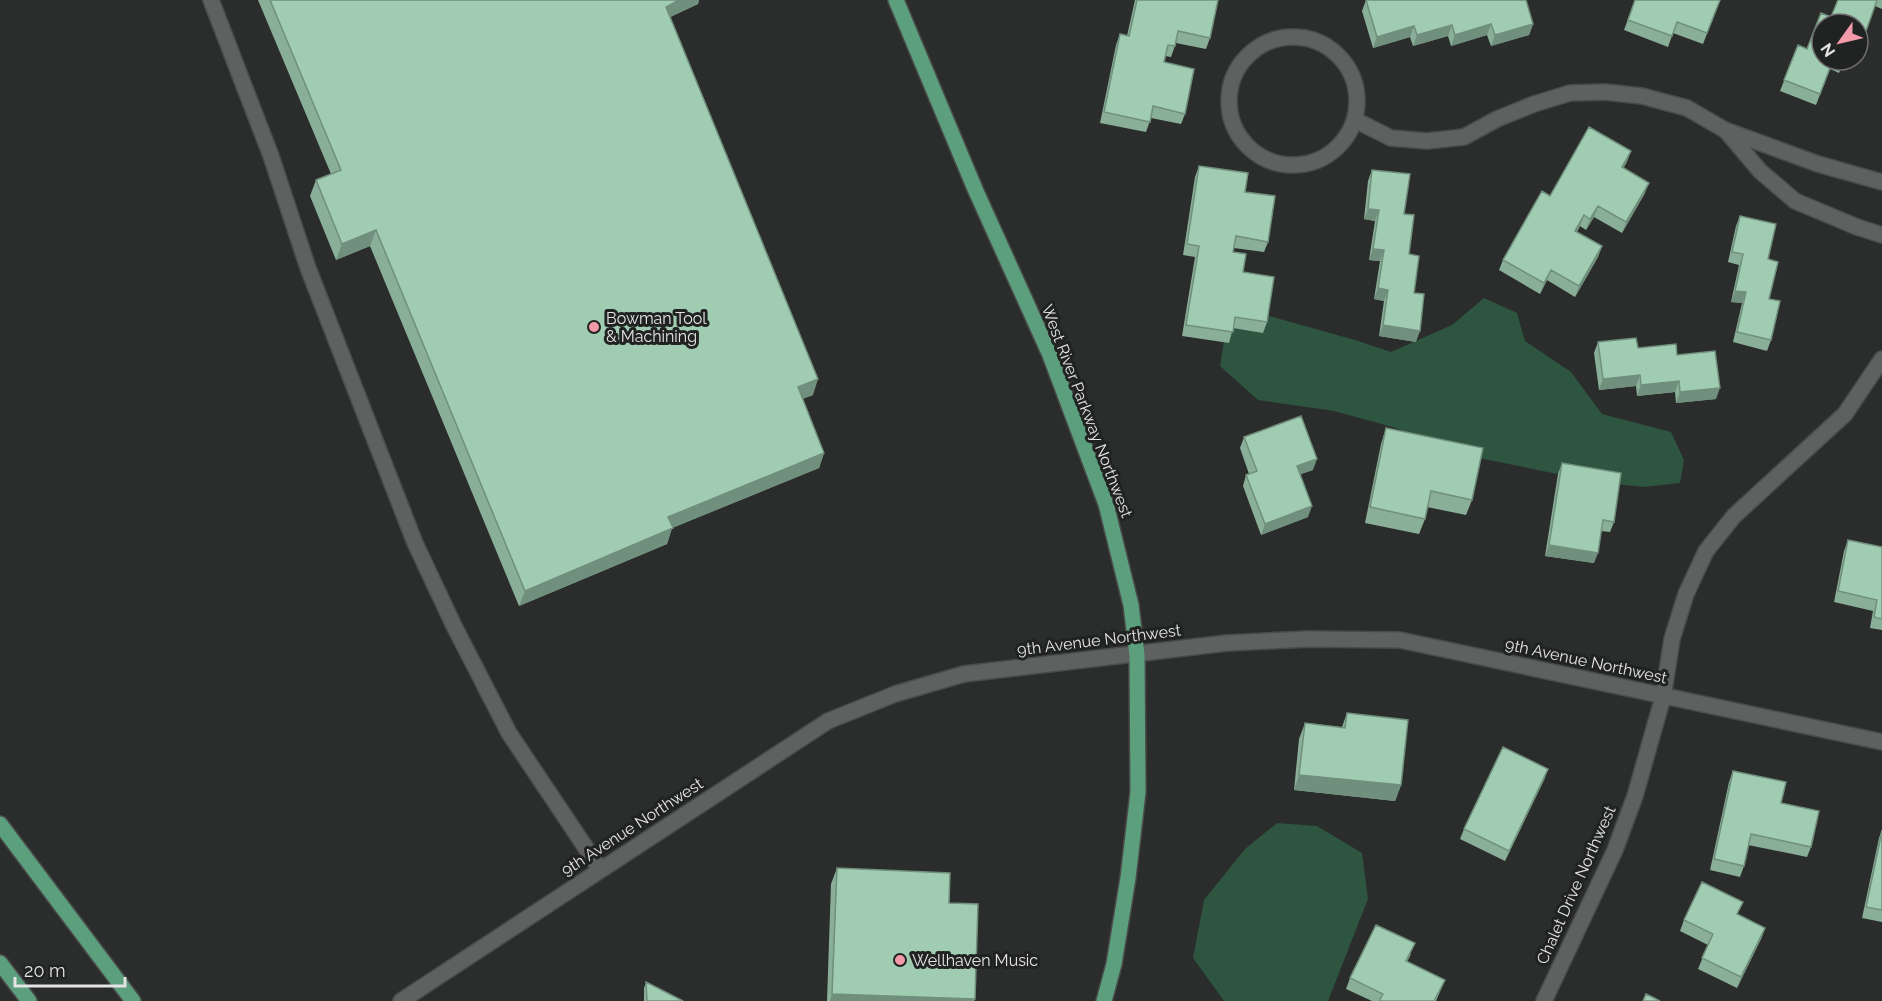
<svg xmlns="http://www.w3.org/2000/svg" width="1882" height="1001" font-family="Raleway,sans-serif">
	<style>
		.green { fill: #2d553f }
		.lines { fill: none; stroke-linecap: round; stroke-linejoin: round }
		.minor-casing { stroke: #494b4a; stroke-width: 18 }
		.major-casing { stroke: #494b4a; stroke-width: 18 }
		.minor { stroke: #5f6160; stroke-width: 15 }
		.major { stroke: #5b9f7c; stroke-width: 15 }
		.wall { fill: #8aaf98 }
		.shaded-wall { fill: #708f7c }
		.building { fill: #a0ccb1; stroke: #708f7c; stroke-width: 1.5 }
		.poi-dot { fill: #f39aaa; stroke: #212322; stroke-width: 2 }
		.labels { text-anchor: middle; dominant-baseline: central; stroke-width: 6; stroke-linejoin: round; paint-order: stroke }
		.poi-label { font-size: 16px; fill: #e3e4e3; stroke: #212322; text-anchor: start }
		.street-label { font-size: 16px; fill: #e3e4e3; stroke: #212322 }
	</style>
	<rect width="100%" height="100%" fill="#2b2d2c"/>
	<path class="green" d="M1484,298L1517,313L1525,341L1571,372L1602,414L1671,432L1684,460L1680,483L1644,487L1597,482L1459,454L1396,428L1334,411L1258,400L1220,366L1227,322L1251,311L1355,340L1391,352L1452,325Z
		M1277,823L1317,826L1362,853L1368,899L1328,1001H1224L1193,958L1204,900L1245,849Z"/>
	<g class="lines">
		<defs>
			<path id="minor" d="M211,0L271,156L308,268L415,543L454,626L509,733L600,869
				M1229 101a64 64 0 1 1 128 0a64 64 0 1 1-128 0Z
				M1355,120L1391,138L1427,141L1464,137L1497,119L1534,104L1570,93L1605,92L1642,96L1687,108L1725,130L1818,164L1882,182
				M1727,132L1760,171L1795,201L1857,227L1882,235
				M401,1001L828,721L895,694L964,674L1227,643L1308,639L1400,640L1882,742
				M1544,1001L1615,850L1635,796L1663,697L1672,639L1686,594L1706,551L1734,516L1845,414L1882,359"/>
			<path id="major" d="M896,0L975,189L1050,355L1106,504L1131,605L1137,655L1138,792L1128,878L1114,964L1104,1001
				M0,824L133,1001
				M0,963L29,1001"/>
		</defs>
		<use href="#minor" class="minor-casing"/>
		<use href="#major" class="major-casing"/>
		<use href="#minor" class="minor"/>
		<use href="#major" class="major"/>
	</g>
	<path class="wall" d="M258,0H699L698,4L670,17L813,395L802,399L824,453L819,468L672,528L667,544L519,606L370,246L336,260L310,196L316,180L331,174Z
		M1135,0H1218L1210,38L1206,49L1176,43L1171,57L1165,56L1164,62L1185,114L1181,124L1151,118L1146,132L1100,123L1116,45L1120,34L1127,36Z
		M1366,0L1533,24L1529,35L1491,46L1487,35L1451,46L1448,36L1413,46L1410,37L1373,48L1362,11Z
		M1635,0H1720L1703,44L1673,33L1668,47L1624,30Z
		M1838,0H1882V9L1875,6L1862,42L1858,40V24L1822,60H1844L1839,73L1830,69L1816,105L1780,91L1798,45L1807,49L1831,17Z
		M1631,151L1623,168L1645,193L1622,233L1594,217L1586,230L1580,226L1577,232L1602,246L1598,257L1575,297L1547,280L1540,294L1499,270L1503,260L1550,196Z
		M1199,166L1245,192L1268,242L1264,252L1234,248L1233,252L1267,322L1263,333L1233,328L1229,343L1182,336L1195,257L1183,255L1195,177Z
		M1372,170L1404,214L1414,293L1416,342L1379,336L1384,301L1374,299L1380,261L1369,260L1375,221L1364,219L1368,181Z
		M1740,216L1769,299L1771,340L1767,351L1733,342L1742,303L1731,302L1739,265L1728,262L1736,226Z
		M1598,342L1677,355L1716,399L1676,403L1675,392L1637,396L1636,386L1599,390L1594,353Z
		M1386,428L1472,500L1466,515L1427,507L1425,519L1419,534L1365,523L1381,444Z
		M1244,437L1313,470L1300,474L1308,517L1261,535L1243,486L1246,475L1249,474L1240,448Z
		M1562,463L1614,522L1610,532L1601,531L1594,563L1545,556L1558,474Z
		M1848,540L1882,547V630L1870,628L1873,611L1834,602L1844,551Z
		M1347,713L1401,785L1395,801L1294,790L1299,739L1305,723L1342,727Z
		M1548,769L1544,780L1505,861L1460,839L1464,829Z
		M1733,771L1781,803L1811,847L1807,857L1748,845L1744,866L1740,877L1710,870L1729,782Z
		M1882,829V922L1862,918L1879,838Z
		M837,868L949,903L975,999L974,1001H827L831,884Z
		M1738,915L1765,928L1761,939L1737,988L1698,969L1708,945L1680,931L1684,920Z
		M1411,954L1407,962L1445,980L1436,1001H1372L1346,989L1350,978Z
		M646,982L683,1001H644V988Z"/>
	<path class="shaded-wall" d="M679,0H699L698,4L660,22L666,7Z
		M1491,24L1487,35L1451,46L1455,35Z
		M1533,24L1529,35L1491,46L1495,35Z
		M1452,25L1448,36L1413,46L1417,35Z
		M1414,26L1410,37L1373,48L1377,37Z
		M1631,151L1627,162L1618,178L1622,167Z
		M1649,183L1645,193L1622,233L1626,222Z
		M1598,206L1594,217L1586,230L1590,219Z
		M1368,209L1379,210L1375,221L1364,219Z
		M1584,215L1580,226L1571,242L1575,231Z
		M376,230L370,246L336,260L342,244Z
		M1602,246L1598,257L1575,297L1579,286Z
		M1373,249L1384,250L1380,261L1369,260Z
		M1551,270L1547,280L1540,294L1544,283Z
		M1378,288L1388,290L1384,301L1374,299Z
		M1735,291L1746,292L1742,303L1731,302Z
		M1383,325L1420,331L1416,342L1379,336Z
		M1640,375L1636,386L1599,390L1603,379Z
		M818,379L813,395L792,403L798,387Z
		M1679,381L1675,392L1637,396L1641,385Z
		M1720,388L1716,399L1676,403L1680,392Z
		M824,453L819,468L672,528L667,544L519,606L525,591L668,517Z
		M1317,459L1313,470L1293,477L1297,466Z
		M1312,506L1308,517L1261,535L1265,524Z
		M1549,545L1598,553L1594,563L1545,556Z
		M1548,769L1544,780L1505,861L1509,851Z
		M1299,775L1401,785L1395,801L1294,790Z
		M1765,928L1761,939L1737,988L1741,977Z
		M832,994L975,999L974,1001H830Z"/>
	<path class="building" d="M270,0H679L666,7L818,379L798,387L824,453L668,517L673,528L525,591L376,230L342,244L316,180L341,170Z
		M1137,0H1218L1210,38L1178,31L1175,46L1168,45L1164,62L1194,69L1185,114L1153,106L1150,122L1104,112L1120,34L1129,36Z
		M1366,0H1526L1533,24L1495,35L1491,24L1455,35L1452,25L1417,35L1414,26L1377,37Z
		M1635,0H1720L1707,33L1677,22L1672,36L1628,20Z
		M1838,0H1877L1866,31L1858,28V24H1822V60H1833L1820,94L1784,80L1798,45L1807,49L1821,13L1831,17Z
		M1589,127L1631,151L1622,167L1649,183L1626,222L1598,206L1590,219L1584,215L1575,231L1602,246L1579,286L1551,270L1544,283L1503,260L1542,191L1550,196Z
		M1199,166L1248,173L1245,192L1275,196L1268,242L1236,236L1233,252L1246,254L1243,272L1274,277L1267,322L1235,317L1233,332L1186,325L1199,246L1187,244Z
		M1372,170L1410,174L1404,214L1414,215L1409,254L1419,256L1414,293L1424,294L1420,331L1383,325L1388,290L1378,288L1384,250L1373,249L1379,210L1368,209Z
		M1740,216L1776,224L1768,259L1778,262L1769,299L1780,301L1771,340L1737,332L1746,292L1735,291L1743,254L1732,252Z
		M1636,338L1638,348L1676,344L1677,355L1715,351L1720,388L1680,392L1679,381L1641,385L1640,375L1603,379L1598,342Z
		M1301,416L1317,459L1297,466L1312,506L1265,524L1246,475L1257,471L1244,437Z
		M1386,428L1483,448L1472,500L1431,491L1425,519L1370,507Z
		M1562,463L1621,473L1614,522L1603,520L1598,553L1549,545Z
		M1848,540L1882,547V619L1874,617L1877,600L1838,591Z
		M1347,713L1408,720L1401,785L1299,775L1305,723L1345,728Z
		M1503,747L1548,769L1509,851L1464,829Z
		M1733,771L1786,782L1781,803L1819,811L1811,847L1751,834L1744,866L1714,859Z
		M1882,831V910L1866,907Z
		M837,868L950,873L949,903L978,904L975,999L832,994Z
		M1702,882L1743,902L1737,914L1765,928L1741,977L1702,958L1713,934L1684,920Z
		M1376,925L1415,943L1406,961L1445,980L1434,1001H1379L1383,994L1350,978Z
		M646,982L683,1001H647Z
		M1646,994L1660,1001H1643Z"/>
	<g class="poi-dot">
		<circle cx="594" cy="327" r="6"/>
		<circle cx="900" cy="960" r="6"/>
	</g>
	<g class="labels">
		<g class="poi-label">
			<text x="606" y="318">Bowman Tool<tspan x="606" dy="18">&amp; Machining</tspan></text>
			<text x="912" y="960">Wellhaven Music</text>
		</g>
		<g class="street-label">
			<text transform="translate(1087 411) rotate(69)">West River Parkway Northwest</text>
			<text transform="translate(1099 640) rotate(-7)">9th Avenue Northwest</text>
			<text transform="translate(1586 661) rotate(12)">9th Avenue Northwest</text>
			<text transform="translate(632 827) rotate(-33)">9th Avenue Northwest</text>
			<text transform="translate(1576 885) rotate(-66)">Chalet Drive Northwest</text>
		</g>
	</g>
	<g transform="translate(1840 42) rotate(236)"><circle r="28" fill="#212322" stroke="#6f706f" stroke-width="1.5"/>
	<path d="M0-4.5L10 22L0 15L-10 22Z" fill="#f39aaa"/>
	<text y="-9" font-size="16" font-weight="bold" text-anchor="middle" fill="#e3e4e3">N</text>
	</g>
	<path d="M15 977v9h110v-9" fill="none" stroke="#e3e4e3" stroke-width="3"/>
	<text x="24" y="977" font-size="18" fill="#e3e4e3" stroke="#212322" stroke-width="4.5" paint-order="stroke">20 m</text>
</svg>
